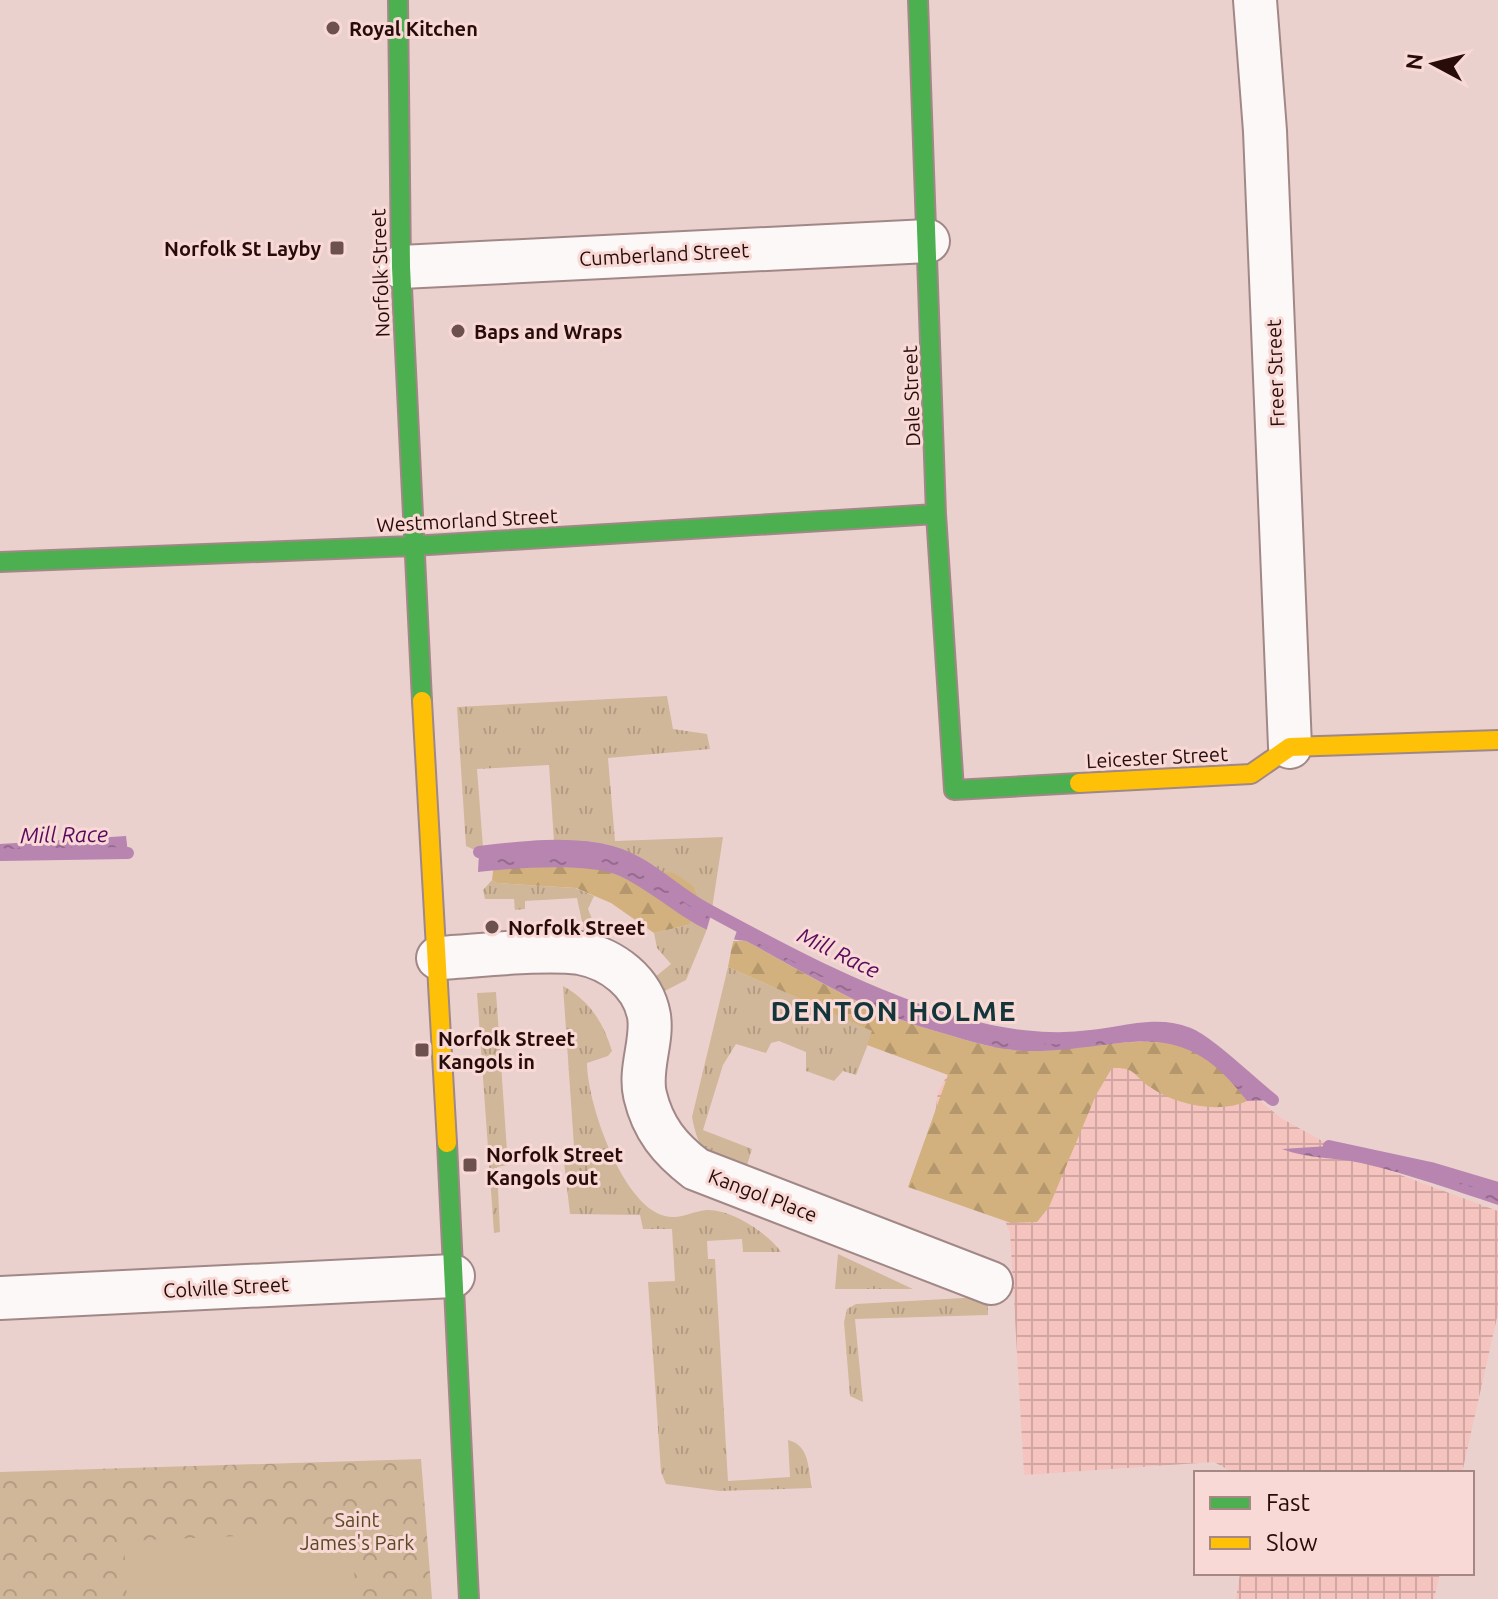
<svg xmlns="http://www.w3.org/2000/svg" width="1498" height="1599" font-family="Ubuntu,sans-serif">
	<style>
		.industrial { fill: url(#industrial-grid) }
		.grass { fill: url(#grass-tufts) }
		.forest { fill: url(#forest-firs) }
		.park { fill: url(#park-crowns) }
		.garden { fill: #d0b79a }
		.water { fill: url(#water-ripples) }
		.pier { fill: #ebd1ce }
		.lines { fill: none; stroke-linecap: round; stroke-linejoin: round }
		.stream { stroke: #b885b1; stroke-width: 12 }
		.street-casing { stroke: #a18886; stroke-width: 46 }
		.fast-casing { stroke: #a18886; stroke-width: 22 }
		.slow-casing { stroke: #a18886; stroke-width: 22 }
		.street { stroke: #fcf8f8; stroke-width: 42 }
		.fast { stroke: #4caf50; stroke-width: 18 }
		.slow { stroke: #ffc107; stroke-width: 18 }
		.poi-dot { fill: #6c514f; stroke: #f9d9d5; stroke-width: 3 }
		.labels { text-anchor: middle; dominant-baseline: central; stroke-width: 6; stroke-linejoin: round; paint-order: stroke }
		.poi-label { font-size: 20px; font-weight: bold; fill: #270c0a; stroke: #f9d9d5; text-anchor: start }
		.street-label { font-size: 20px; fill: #270c0a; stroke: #f9d9d5 }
		.park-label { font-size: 20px; fill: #5a4924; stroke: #f9d9d5 }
		.water-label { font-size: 22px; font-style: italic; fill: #59095e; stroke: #f9d9d5 }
		.district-label { font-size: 28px; font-weight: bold; letter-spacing: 2px; fill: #14363a; stroke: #f9d9d5 }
	</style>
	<defs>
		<pattern id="industrial-grid" width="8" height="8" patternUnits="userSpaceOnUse" patternTransform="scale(2)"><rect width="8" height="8" fill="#f5c4bf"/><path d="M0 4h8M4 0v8" fill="none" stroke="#d2a7a3"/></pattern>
		<pattern id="grass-tufts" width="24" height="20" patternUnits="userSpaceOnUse" patternTransform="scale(2)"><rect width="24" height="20" fill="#d0b79a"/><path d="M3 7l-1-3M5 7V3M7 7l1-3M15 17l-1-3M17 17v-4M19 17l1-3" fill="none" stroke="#b39c83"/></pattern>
		<pattern id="forest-firs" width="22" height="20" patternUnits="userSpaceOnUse" patternTransform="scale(2)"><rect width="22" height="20" fill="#d2b17e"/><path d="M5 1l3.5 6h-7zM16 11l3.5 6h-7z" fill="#b4976c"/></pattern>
		<pattern id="park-crowns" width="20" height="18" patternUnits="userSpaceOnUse" patternTransform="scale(2)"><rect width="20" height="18" fill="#d0b79a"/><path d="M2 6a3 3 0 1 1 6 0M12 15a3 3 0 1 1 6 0" fill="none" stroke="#b39c83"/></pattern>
		<pattern id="water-ripples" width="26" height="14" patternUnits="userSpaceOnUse" patternTransform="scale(2)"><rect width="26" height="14" fill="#b885b1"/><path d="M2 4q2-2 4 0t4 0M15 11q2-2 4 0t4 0" fill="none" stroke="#966b8e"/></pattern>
	</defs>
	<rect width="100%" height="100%" fill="#ebd1ce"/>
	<path class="industrial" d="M1132,1035L1177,1047L1212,1062L1281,1118L1349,1156L1498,1211V1313L1462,1473H1234L1214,1462L1024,1475L1010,1232L1004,1219L929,1159L938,1092L961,1050Z
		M1240,1573H1440L1434,1599H1236Z"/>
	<path class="grass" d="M667,696L673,729L707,734L710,749L608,758L615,841L723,837L710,922L686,980L659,994L649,982L671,964L657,948L654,933L688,925L647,871L629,855L554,842L549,765L477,769L483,847L479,852L466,846L457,707Z
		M492,880L497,883L575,888L594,896L588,909L594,924L585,936L577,898L525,901V909L515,910L514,899H485L483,890Z
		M728,967L873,1031L856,1075L843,1071L834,1081L806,1071V1052L779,1041L771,1043L766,1053L736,1044L723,1065L703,1130L752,1149L743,1178C711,1158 699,1156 692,1117Z
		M563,986C590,1001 603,1022 612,1051L608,1056L587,1063C587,1102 622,1206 665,1216C681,1220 692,1211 707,1210C731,1209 768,1233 781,1252H743L742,1239L707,1241L708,1259H715L728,1481L790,1477L788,1440C810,1445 808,1469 812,1488L720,1491L666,1484L661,1472L648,1282L675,1281L672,1229H643L640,1215L570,1214L564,1162L575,1161Z
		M496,992L508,1165L497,1167L500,1232L494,1233L477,993Z
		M838,1254L913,1289H835Z
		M981,1297L988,1298V1315L855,1319L863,1402L850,1396L844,1322L847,1309L856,1304Z"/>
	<path class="forest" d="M554,842L629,855L647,871L674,873L693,886L699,901L698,911L688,925L654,933L611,903L576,888L497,883L492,880L495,854L483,847Z
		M733,941H746C808,974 863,1011 932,1030C963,1039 1000,1052 1033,1051C1076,1051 1165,1029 1201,1053C1220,1065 1234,1083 1247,1101C1220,1114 1175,1105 1150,1087C1133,1076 1137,1067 1112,1068L1096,1095L1049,1207L1037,1222L1011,1223L908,1187L948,1075L867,1045L872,1031L728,967Z"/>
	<path class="park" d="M421,1459L432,1599H0V1472Z"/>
	<path class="garden" d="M353,1531L355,1599H127L124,1541Z"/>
	<path class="water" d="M126,836L128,853L0,855V844Z
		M592,848C645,860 660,882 703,907C783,953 870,996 958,1023C999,1035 1048,1041 1091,1036C1122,1033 1156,1021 1187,1033C1209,1041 1253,1084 1273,1100L1247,1101C1179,1010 1128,1050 1033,1051C1000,1052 963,1039 932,1030C864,1011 808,974 746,941C699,938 662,896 620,876C590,862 512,868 478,872L479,852Z
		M1329,1146L1431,1168L1492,1186L1498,1188V1205C1453,1190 1408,1174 1361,1163C1333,1157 1308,1159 1282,1149Z"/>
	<path class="pier" d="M713,908L740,922L732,945L706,932Z"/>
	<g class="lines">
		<path class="stream" d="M479,852C520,847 571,841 612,852C648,862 673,891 705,908C786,952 870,997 959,1023C1000,1035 1049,1042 1091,1036C1122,1033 1157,1021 1187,1033C1209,1041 1252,1084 1273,1100
			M0,855L128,853
			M1329,1146L1431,1168L1498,1188"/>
		<defs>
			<path id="street" d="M1255,0L1265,131L1290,747
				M401,267L928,241
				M438,958C477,956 544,948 580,953C612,959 643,982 649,1016C653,1041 639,1069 645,1095C653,1129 670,1149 696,1169L991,1283
				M0,1298L453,1276"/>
			<path id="fast" d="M398,0L401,267L422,701
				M918,0L936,514L954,790L1079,783
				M0,562L412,546L936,514
				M447,1143L469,1599"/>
			<path id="slow" d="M422,701L447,1143
				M1079,783L1251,774L1290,747L1498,740"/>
		</defs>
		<use href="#street" class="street-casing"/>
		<use href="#fast" class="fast-casing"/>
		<use href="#slow" class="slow-casing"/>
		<use href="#street" class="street"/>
		<use href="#fast" class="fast"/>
		<use href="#slow" class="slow"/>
	</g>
	<g class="poi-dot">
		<circle cx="333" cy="28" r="8"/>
		<rect x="329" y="240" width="16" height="16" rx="4"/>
		<circle cx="458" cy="331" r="8"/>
		<circle cx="492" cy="927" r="8"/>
		<rect x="414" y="1042" width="16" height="16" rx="4"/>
		<rect x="462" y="1157" width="16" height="16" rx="4"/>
	</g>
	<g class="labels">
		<g class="poi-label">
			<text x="349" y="28">Royal Kitchen</text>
			<text x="321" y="248" text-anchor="end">Norfolk St Layby</text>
			<text x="474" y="331">Baps and Wraps</text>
			<text x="508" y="927">Norfolk Street</text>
			<text x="438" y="1038">Norfolk Street<tspan x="438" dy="23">Kangols in</tspan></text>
			<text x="486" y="1154">Norfolk Street<tspan x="486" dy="23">Kangols out</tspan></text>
		</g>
		<g class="street-label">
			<text transform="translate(664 254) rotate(-3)">Cumberland Street</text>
			<text transform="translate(380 273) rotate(-92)">Norfolk Street</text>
			<text transform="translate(1275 373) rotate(-92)">Freer Street</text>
			<text transform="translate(911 396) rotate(-92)">Dale Street</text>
			<text transform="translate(467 520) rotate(-3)">Westmorland Street</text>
			<text transform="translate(1157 757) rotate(-3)">Leicester Street</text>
			<text transform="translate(763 1195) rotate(21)">Kangol Place</text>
			<text transform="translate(226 1287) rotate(-3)">Colville Street</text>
		</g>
		<g class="park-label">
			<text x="357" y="1519">Saint<tspan x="357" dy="23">James's Park</tspan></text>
		</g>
		<g class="water-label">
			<text transform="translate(64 834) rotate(-1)">Mill Race</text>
			<text transform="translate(839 952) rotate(26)">Mill Race</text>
		</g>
		<g class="district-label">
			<text x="894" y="1010">DENTON HOLME</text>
		</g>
	</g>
	<rect x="1194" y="1471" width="280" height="104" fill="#f9d9d5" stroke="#a58784" stroke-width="2"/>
	<rect x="1210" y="1497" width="40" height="12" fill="#4caf50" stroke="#a58784" stroke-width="2"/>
	<text x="1266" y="1511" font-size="24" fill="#270c0a">Fast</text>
	<rect x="1210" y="1537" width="40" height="12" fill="#ffc107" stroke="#a58784" stroke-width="2"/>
	<text x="1266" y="1551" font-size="24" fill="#270c0a">Slow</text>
	<g transform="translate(1434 64) rotate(277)" stroke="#f9d9d5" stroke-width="6" paint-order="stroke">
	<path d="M0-6L14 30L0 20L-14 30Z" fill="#270c0a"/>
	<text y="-12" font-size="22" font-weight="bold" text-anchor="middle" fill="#270c0a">N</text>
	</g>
</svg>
